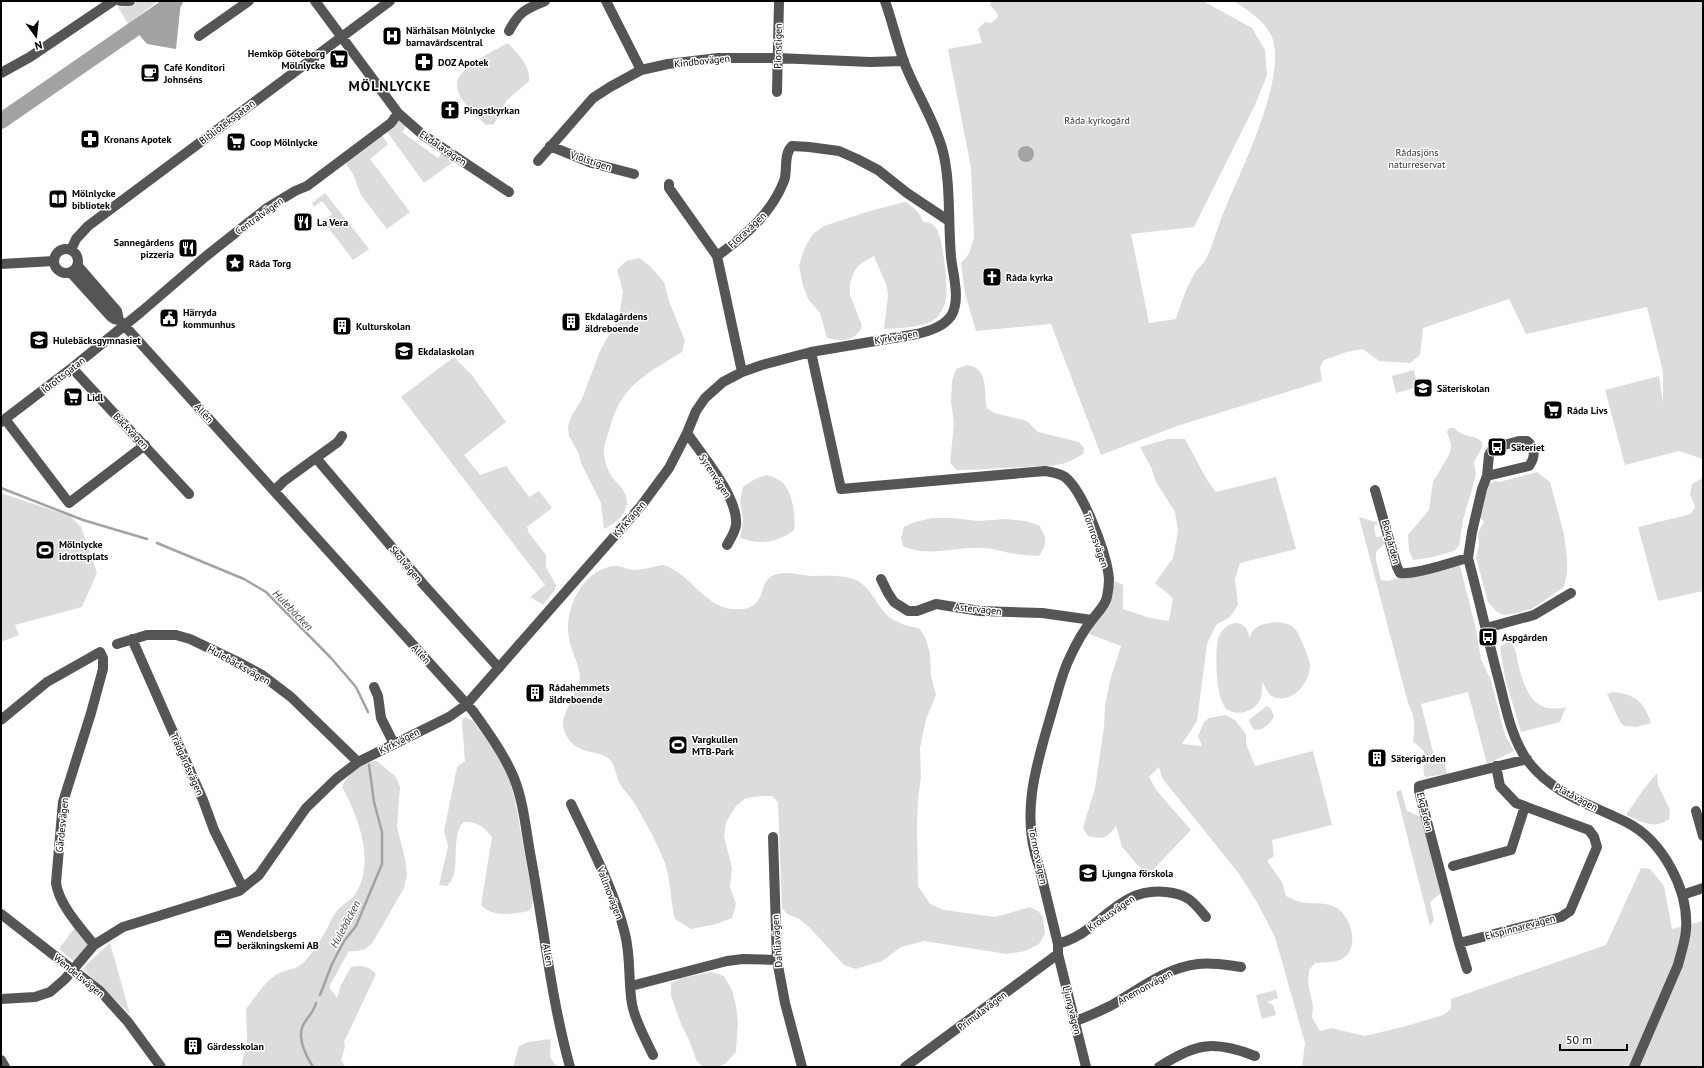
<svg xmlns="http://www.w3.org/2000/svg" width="1704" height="1068" font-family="'PT Sans',sans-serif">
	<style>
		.green { fill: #dcdcdc }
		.water { fill: #a3a3a3 }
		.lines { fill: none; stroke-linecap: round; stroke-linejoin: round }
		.stream { stroke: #a3a3a3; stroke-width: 2.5 }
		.river { stroke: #a3a3a3; stroke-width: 16 }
		.minor { stroke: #555; stroke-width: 10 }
		.labels { text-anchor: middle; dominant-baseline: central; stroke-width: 3; stroke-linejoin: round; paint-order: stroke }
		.poi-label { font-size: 10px; font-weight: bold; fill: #000; stroke: #fff; text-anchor: start }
		.street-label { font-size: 10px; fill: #000; stroke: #fff }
		.park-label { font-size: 10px; fill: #333; stroke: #fff }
		.water-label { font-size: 11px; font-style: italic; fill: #444; stroke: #fff }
		.district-label { font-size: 14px; font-weight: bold; letter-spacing: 1px; fill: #000; stroke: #fff }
	</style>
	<rect width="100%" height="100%" fill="#fff"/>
	<path class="green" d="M138,1H158L128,24L118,7L131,6Z
		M991,1H1203L1252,28L1265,50L1267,75L1255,105L1194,227L1131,234L1149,323L1176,319C1181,303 1186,289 1194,274C1198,268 1204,264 1207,257C1214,242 1218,225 1225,209C1241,170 1291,71 1270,33C1262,19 1247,10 1234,1H1703V459L1679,451L1625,465L1605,390L1659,376L1663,403V372L1647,307L1526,334L1509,299L1423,328L1420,355L1410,363L1379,361L1363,349L1347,352L1324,360L1320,367L1322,381L1177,426L1101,455L1051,324L976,331L965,293L961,263L969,254L974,238L971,168L948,49L982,43L978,29L985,22L991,23L998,17L997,13L990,5Z
		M508,43C518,54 531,66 529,81L507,100L494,124L486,125C476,115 458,101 457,85C455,69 495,50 508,43Z
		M398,120L407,125L402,132L438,158L443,151L456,160L424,183L385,129Z
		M379,132L388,144L370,159L410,212L387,229L361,195L353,174L343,160Z
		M325,193L369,249L353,260L323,221L332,214L322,201L314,207L312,203Z
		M905,202C914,207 920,213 923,222C928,222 933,223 936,228C943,237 948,286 946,298C945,306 941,314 935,319C923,328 898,328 884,329L888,295L886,284L874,256L860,264L854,272L850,283V295L862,326C857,341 841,342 827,338L820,313L808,299L803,286L799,266L805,247L813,234L824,226L870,211Z
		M639,258L650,266L664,282L669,301L685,341L682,352C644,376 621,384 609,431C607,438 603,446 604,452C604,459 607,469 611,475C614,481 621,485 624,492C633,508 619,522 604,529L601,503L581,463L579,454L569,436L568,426L572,415L582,399L600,351L613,328L620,311L623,292L617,270L626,261Z
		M454,357L471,374L506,422L464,455L480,475L506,466L529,497L539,491L552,508L527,527L529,533L546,555V567L556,585L555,590L543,605L530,597L545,585L401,397Z
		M967,365C969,366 974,366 976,368C988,376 984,396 987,408L994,413L1027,421L1038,432L1079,442L1084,448L1083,454C1061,469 1048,465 1023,467C1001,468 979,470 957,470L950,463L954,424L951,402L952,381L956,369Z
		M1414,370L1418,387L1396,393L1392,376Z
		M1449,428H1454C1466,440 1474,433 1482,442V447L1474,462L1476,475L1463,520L1459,546L1454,551L1433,557L1413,560L1409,551L1408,535L1429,510L1433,482L1450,453L1451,444L1447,432Z
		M1168,439H1185L1207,480L1216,492L1276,477L1296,549L1240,563L1235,579L1238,605L1230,617L1216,625L1207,644L1197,721L1182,744L1202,746L1198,736L1204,722L1209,718L1225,715L1235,720L1246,734V744L1255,766L1313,751L1332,825L1272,840L1274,856L1267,861L1282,882L1286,896C1291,898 1296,901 1301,902C1312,904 1328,902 1337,908C1352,918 1360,949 1342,959C1335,963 1323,962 1315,963L1309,970L1308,983L1313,1006L1312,1017L1320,1031L1331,1028L1365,1036L1406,1026L1443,1015L1451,1009V999L1606,945L1641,868L1650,869L1664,886L1672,929L1703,921V1067H1632L1628,1065L1627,1067H1302L1305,1043L1275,937L1258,904L1240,875L1162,778L1159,767L1149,777L1157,791L1191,830L1147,876L1122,847L1116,826C1107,838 1104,840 1088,836L1083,828L1095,788L1104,727L1105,705L1111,677L1121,646L1089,634L1102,613L1115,581L1123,585V609L1150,618L1169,621L1173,598L1155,583L1173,558L1178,531L1175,512L1156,482L1151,467L1140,447Z
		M1537,472L1550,482L1564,534L1567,558V573L1564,587L1533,608L1518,613L1504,615L1497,612L1488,602L1476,558L1479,544L1478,533L1484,522L1479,516L1481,506L1489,484L1496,481L1499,482Z
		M767,475C773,477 780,479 784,484C793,496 796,516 794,530C777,543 760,545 740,538L743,520L740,501L743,487L755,479Z
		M1703,478V591L1658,601L1638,527L1691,514L1695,507L1690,494L1692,484Z
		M1,493L70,516L81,527L97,573L82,607L15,625L19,635L1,642Z
		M1359,517L1379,523L1374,526L1376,537L1383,536L1385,543L1376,552V560L1381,580L1388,581L1459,562L1476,629L1481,659L1491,681L1505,735L1514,751L1487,764L1468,692L1421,704L1436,764L1444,761L1447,774L1425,777C1419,761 1435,756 1413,742C1415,727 1415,716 1408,703Z
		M932,518H953L978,521L1005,519L1025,521L1039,525C1047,539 1048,542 1039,556C1030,555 1020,555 1011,553C1002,552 993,548 983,548C957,546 928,558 903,546L901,538L904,527L915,522Z
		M663,565C689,572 703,605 731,609C743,610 755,609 760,597C763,591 763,584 769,578C782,568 800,576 814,576C826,576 837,575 850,578C869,582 876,605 888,616C898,624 908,626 919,628L925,637L930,653L931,676L936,695L926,719L920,748L921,777L918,800L917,825L918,886L930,904L944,910L995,917L1030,907L1038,911L1043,917L1045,934L1039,944L1025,951L1007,954L924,941L901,947L882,961L856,969L844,965L810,928L798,918L787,914L782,908L778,802L772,796H763L746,798L736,806L726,822L724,837L732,868L730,887L736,904L732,918L716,924L691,929L675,919C670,900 671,881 665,863C657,843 647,824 636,806C632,798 625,792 620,784C616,777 616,768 611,761C601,747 574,759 564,730C558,715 580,693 580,676C579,662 568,646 568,629C568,602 584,571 613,566C620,565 627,570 634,570C643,570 654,566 663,565Z
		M1274,622C1293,623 1296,627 1303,644C1305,650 1309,658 1310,665C1310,681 1295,702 1276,698C1269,697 1266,688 1262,682C1262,687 1262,693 1261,698C1256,710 1240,717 1228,710C1215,702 1215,653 1218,639C1221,628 1236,616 1246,628C1248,631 1249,636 1250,639C1252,625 1262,625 1274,622Z
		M1506,643H1511C1517,650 1516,655 1518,663C1525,691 1533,715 1566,707L1560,722L1521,732L1505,678L1500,647Z
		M1613,692C1635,694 1644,701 1651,723L1636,727L1624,726L1620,722L1607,694Z
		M1267,706L1271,709L1274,717C1269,724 1265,730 1255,730L1252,727L1249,721L1251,718Z
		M464,717L473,721L497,754L510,781L515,800L533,899L532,907L529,911C513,914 492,918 481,905L492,837C484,827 477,821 463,822C449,839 463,872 447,886L439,885L448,846L444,831L457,767L465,761L462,722Z
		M377,761L396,777L400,787L397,827L405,858L407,874L404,888L373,942C367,950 359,952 349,951L329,987L337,998L341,985L351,967C362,965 368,966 376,974L344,1042L345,1047L341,1060L346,1067H241L247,1041L246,1009C256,997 265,980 279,973C288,969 296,970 304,962C314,952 321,939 328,927C330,922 333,915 337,911C341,905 348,902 353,897C377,866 359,817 342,787C348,773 361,762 377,761Z
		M1657,773L1658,785L1670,810L1669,819C1654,830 1642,822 1626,815L1643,790Z
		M1401,790L1407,811L1421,817L1441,893L1430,902L1434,920L1430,926L1396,792Z
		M75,927L89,947L76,963L59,949Z
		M110,943L130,1014L83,969L90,961Z
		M711,972L724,976L732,990L736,1006L738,1023L736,1052L725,1064L718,1067H703L696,1060L690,1042L681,1024L671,996V983L682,978Z
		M1276,990L1278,998L1267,1002L1273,1005L1276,1015L1262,1019L1256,995Z
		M551,1039L550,1057L557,1067H513L519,1046L528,1042Z"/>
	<path class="water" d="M175,1H181L176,49L147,44L134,29Z
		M1018 154a8 8 0 1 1 16 0a8 8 0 1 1-16 0Z"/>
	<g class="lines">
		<path class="stream" d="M1,488L83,520L147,539
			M157,543L244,579L266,592L331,658L356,687L368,712
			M320,995L332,964L344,941L356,926L382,864V832L374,802L369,765
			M313,1067C306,1056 297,1038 303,1025C307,1017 313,1014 316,1003"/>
		<path class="river" d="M1,121L175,1"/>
		<path class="minor" d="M120,1H130
			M315,1L398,113L423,135L509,192
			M606,1L641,70
			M509,31C519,12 525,9 545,1
			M199,36L249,1
			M1,73L30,57L113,1
			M777,92L779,1
			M550,146L592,163L634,174
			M538,161L593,98L610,87L641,70L668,64L718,58H777L870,62L904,61
			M669,184V188L717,256
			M54 261a12 12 0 1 1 24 0a12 12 0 1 1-24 0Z
			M71,250L76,239L88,226L390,1
			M1,264L54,261
			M78,266L117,311L119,320L124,325L473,711C488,732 504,754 514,778C524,803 526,832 531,858C544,928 551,999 570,1067
			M71,273L110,316L114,319L119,320
			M811,352L841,489L1045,471C1051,472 1059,473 1065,477C1084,492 1107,555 1109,579C1109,585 1108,592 1107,597C1105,606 1097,613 1092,620C1083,631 1076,644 1070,657C1062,673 1058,691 1053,708C1038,759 1019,814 1039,866L1058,944V954L1086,1067
			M72,368L189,494
			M742,372L717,256C745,236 771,214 784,181C788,171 783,154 792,146L809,147L839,151L857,159L878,170L907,193L949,221
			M5,419L69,503L145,445
			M1,422L72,368L141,312L205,257L267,208L295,191L307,186L391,123L398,113
			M687,433C702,455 739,498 736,525C735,532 731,538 727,545
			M316,458L424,585L499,668
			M1487,476L1529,466C1535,458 1536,448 1527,441H1519L1497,447L1493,448L1489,455L1487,476L1482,489L1472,532L1468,558C1479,599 1488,640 1499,681C1506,708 1511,737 1527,760C1552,794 1590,804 1626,822C1662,840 1689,889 1686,930C1685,942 1681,953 1678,965L1634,1067
			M1375,490L1397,567L1400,573C1417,575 1451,562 1468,558
			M274,491L284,481L338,442L342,436
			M881,579L888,593L894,602L908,611H917L936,604L980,611L1042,613L1092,620
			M1486,628L1534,615L1571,593
			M132,639L203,800L214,830L243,888
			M117,644L147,635H176L190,639L236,661L262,675L291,697L358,762
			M374,687L378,696L381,718L394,744
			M1,720L47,682L100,652L103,658V669L91,713L63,802L56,883C59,905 81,928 94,945
			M571,804C590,844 615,892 625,934C631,957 628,981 632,1004C635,1021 645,1038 653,1055
			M1696,811L1703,836
			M773,837L777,960L785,1003L802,1067
			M1453,866L1511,850L1525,806
			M1682,895L1703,888
			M1,914L100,991L128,1022L161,1067
			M1459,943L1419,791V786L1527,759
			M1058,944C1068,941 1079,936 1088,929C1113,910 1131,888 1166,892C1187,894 1193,901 1206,917
			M1467,969L1459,943L1561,917L1570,911L1597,847L1594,837L1589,830L1516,803L1500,786L1496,766
			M631,986L727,961L743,959L777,960
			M1,999L35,997L50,992L65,979L94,945L123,927L239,891L259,875L306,808L336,779L358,762L449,717L466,705L641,506L669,468L687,433L696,411L705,398L723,382L742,372L762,365L811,352L917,334C929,331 943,327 951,316C961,300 953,275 951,257C948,223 951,179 942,148C933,117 915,91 904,62C897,42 892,21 885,1
			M1075,1021C1088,1017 1100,1011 1112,1005C1140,989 1165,968 1198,964C1212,962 1226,965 1241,967
			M1,1060L5,1067
			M905,1067L1058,954
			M1159,1067C1196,1043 1214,1040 1255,1056"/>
	</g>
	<defs>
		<symbol id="hospital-square" viewBox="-11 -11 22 22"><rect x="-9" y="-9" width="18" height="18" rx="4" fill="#000" stroke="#fff"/><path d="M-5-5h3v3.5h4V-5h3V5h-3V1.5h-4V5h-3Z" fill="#fff"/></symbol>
		<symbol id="supermarket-square" viewBox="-11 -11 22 22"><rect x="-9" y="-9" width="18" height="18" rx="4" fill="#000" stroke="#fff"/><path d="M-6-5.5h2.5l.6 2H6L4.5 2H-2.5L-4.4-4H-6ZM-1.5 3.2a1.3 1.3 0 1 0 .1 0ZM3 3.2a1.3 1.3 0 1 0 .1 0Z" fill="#fff"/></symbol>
		<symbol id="pharmacy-square" viewBox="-11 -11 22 22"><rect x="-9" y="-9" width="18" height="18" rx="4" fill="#000" stroke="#fff"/><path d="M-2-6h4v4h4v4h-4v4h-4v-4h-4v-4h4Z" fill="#fff"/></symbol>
		<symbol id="cafe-square" viewBox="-11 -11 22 22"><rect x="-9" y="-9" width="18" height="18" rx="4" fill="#000" stroke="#fff"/><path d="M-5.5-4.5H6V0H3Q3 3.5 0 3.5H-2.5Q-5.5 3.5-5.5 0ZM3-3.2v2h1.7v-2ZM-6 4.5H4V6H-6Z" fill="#fff"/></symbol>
		<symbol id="church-square" viewBox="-11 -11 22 22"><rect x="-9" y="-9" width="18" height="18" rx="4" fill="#000" stroke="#fff"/><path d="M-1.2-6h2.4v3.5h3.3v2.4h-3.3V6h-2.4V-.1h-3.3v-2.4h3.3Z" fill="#fff"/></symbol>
		<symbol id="library-square" viewBox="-11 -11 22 22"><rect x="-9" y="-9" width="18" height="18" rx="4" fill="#000" stroke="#fff"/><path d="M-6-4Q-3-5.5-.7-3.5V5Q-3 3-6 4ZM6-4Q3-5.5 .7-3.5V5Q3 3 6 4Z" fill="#fff"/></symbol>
		<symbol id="restaurant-square" viewBox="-11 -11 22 22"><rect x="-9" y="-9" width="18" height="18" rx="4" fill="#000" stroke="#fff"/><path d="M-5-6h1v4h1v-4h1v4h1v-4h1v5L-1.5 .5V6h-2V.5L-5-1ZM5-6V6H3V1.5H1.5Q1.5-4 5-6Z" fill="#fff"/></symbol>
		<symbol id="sight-square" viewBox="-11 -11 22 22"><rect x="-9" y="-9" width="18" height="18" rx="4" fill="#000" stroke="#fff"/><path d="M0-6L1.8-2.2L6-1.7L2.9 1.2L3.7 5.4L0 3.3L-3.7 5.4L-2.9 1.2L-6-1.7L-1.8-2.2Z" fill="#fff"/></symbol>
		<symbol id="civic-square" viewBox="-11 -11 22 22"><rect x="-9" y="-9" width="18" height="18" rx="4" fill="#000" stroke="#fff"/><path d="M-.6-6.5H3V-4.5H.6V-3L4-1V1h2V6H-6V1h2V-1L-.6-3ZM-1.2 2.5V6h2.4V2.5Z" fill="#fff"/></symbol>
		<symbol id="building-square" viewBox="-11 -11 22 22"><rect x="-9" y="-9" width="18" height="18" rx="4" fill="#000" stroke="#fff"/><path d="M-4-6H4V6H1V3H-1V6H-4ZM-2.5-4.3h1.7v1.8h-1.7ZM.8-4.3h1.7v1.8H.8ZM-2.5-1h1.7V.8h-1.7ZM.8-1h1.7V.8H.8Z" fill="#fff"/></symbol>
		<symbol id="school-square" viewBox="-11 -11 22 22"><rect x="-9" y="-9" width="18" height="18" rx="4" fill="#000" stroke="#fff"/><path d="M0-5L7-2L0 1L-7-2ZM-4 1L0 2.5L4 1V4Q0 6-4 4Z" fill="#fff"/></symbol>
		<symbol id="bus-square" viewBox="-11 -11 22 22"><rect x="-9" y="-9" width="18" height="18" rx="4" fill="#000" stroke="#fff"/><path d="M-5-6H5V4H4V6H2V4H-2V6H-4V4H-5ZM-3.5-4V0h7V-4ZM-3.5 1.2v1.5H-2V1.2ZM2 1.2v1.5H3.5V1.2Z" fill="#fff"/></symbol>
		<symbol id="stadium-square" viewBox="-11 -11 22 22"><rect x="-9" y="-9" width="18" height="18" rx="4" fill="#000" stroke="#fff"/><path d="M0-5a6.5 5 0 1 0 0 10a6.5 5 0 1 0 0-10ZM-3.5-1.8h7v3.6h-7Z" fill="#fff"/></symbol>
		<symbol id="office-square" viewBox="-11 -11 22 22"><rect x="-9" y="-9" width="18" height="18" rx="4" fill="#000" stroke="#fff"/><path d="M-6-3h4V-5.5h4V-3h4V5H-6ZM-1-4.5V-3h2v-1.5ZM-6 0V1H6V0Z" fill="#fff"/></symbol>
	</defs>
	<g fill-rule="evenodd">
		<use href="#hospital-square" x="381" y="25" width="22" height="22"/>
		<use href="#supermarket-square" x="328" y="48" width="22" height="22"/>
		<use href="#pharmacy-square" x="413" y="51" width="22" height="22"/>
		<use href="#cafe-square" x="139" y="62" width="22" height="22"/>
		<use href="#church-square" x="439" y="99" width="22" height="22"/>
		<use href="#pharmacy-square" x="79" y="128" width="22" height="22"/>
		<use href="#supermarket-square" x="225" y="131" width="22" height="22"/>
		<use href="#library-square" x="47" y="188" width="22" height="22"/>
		<use href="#restaurant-square" x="292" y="211" width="22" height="22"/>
		<use href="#restaurant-square" x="177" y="237" width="22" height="22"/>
		<use href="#sight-square" x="224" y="252" width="22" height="22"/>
		<use href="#church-square" x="981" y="266" width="22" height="22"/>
		<use href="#civic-square" x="158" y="307" width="22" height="22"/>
		<use href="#building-square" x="560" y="311" width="22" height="22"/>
		<use href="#building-square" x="331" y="315" width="22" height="22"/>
		<use href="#school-square" x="28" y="329" width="22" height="22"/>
		<use href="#school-square" x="393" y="340" width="22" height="22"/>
		<use href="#school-square" x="1412" y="377" width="22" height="22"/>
		<use href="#supermarket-square" x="62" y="386" width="22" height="22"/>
		<use href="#supermarket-square" x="1542" y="399" width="22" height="22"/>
		<use href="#bus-square" x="1486" y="436" width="22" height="22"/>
		<use href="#stadium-square" x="34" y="539" width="22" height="22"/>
		<use href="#bus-square" x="1477" y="626" width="22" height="22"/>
		<use href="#building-square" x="524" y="682" width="22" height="22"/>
		<use href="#stadium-square" x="667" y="734" width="22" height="22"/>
		<use href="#building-square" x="1366" y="747" width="22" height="22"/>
		<use href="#school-square" x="1077" y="862" width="22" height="22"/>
		<use href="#office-square" x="212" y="928" width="22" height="22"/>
		<use href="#building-square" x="182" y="1035" width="22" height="22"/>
	</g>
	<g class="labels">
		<g class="poi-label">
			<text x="406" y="30">Närhälsan Mölnlycke<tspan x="406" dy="12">barnavårdscentral</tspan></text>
			<text x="325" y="53" text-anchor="end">Hemköp Göteborg<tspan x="325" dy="12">Mölnlycke</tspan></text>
			<text x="438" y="62">DOZ Apotek</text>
			<text x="164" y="67">Café Konditori<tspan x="164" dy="12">Johnséns</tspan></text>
			<text x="464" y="110">Pingstkyrkan</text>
			<text x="104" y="139">Kronans Apotek</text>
			<text x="250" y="142">Coop Mölnlycke</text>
			<text x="72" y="193">Mölnlycke<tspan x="72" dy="12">bibliotek</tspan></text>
			<text x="317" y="222">La Vera</text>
			<text x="174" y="242" text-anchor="end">Sannegårdens<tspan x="174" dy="12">pizzeria</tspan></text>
			<text x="249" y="263">Råda Torg</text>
			<text x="1006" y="277">Råda kyrka</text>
			<text x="183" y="312">Härryda<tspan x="183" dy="12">kommunhus</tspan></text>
			<text x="585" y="316">Ekdalagårdens<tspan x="585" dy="12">äldreboende</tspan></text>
			<text x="356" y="326">Kulturskolan</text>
			<text x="53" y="340">Hulebäcksgymnasiet</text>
			<text x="418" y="351">Ekdalaskolan</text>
			<text x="1437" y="388">Säteriskolan</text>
			<text x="87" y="397">Lidl</text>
			<text x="1567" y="410">Råda Livs</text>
			<text x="1511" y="447">Säteriet</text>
			<text x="59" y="544">Mölnlycke<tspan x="59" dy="12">idrottsplats</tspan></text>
			<text x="1502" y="637">Aspgården</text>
			<text x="549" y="687">Rådahemmets<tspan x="549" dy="12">äldreboende</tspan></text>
			<text x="692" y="739">Vargkullen<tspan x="692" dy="12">MTB-Park</tspan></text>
			<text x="1391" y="758">Säterigården</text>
			<text x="1102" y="873">Ljungna förskola</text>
			<text x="237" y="933">Wendelsbergs<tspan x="237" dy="12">beräkningskemi AB</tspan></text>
			<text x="207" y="1046">Gärdesskolan</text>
		</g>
		<g class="street-label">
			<text transform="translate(778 46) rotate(-89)">Pionstigen</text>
			<text transform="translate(702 61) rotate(-6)">Kindbovägen</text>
			<text transform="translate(227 122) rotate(-37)">Biblioteksgatan</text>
			<text transform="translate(443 148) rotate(34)">Ekdalavägen</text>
			<text transform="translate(591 161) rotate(18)">Violstigen</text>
			<text transform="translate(259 216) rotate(-36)">Centralvägen</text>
			<text transform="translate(747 230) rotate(-43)">Floravägen</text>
			<text transform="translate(896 337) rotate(-10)">Kyrkvägen</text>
			<text transform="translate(63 375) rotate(-38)">Idrottsgatan</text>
			<text transform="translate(204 413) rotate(48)">Allén</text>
			<text transform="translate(131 431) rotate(46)">Bäckvägen</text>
			<text transform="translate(715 476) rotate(57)">Syrenvägen</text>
			<text transform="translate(629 519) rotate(-49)">Kyrkvägen</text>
			<text transform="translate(1096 540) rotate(71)">Törnrosvägen</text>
			<text transform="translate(1391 542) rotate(75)">Bokgården</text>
			<text transform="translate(406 564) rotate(50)">Skolvägen</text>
			<text transform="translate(978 609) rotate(6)">Astervägen</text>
			<text transform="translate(421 654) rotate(48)">Allén</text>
			<text transform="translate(239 665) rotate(29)">Hulebäcksvägen</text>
			<text transform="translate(399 741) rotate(-27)">Kyrkvägen</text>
			<text transform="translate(187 764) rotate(66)">Trädgårdsvägen</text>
			<text transform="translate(1576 797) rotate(28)">Platåvägen</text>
			<text transform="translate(1425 812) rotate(76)">Ekgården</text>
			<text transform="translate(62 825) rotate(-84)">Gärdesvägen</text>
			<text transform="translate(1038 856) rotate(78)">Törnrosvägen</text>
			<text transform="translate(610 893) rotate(69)">Vallmovägen</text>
			<text transform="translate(1111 913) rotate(-35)">Krokusvägen</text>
			<text transform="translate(1520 927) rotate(-15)">Ekspinnarevägen</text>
			<text transform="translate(777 941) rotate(-94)">Dahliavägen</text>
			<text transform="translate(548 955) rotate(81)">Allén</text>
			<text transform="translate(79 976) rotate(39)">Wendelsvägen</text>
			<text transform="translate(1145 987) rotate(-29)">Anemonvägen</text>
			<text transform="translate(1072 1010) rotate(76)">Ljungvägen</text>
			<text transform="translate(982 1011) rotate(-37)">Primulavägen</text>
		</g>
		<g class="park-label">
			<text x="1097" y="120">Råda kyrkogård</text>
			<text x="1417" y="152">Rådasjöns<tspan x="1417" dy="12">naturreservat</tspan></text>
		</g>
		<g class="water-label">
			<text transform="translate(293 610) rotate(46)">Hulebäcken</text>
			<text transform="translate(345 924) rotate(-62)">Hulebäcken</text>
		</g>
		<g class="district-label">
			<text x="390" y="86">MÖLNLYCKE</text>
		</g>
	</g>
	<rect width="1704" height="1068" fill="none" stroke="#000000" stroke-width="4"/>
	<g transform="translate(36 36) rotate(165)" stroke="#ffffff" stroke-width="3" paint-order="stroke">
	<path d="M0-3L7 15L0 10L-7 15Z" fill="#000000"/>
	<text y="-6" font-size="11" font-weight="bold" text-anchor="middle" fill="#000000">N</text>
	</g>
	<path d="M1560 1044v6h67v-6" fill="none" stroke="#000000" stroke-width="2"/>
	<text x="1566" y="1044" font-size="12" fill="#000000" stroke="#ffffff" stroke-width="3" paint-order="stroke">50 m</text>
</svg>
